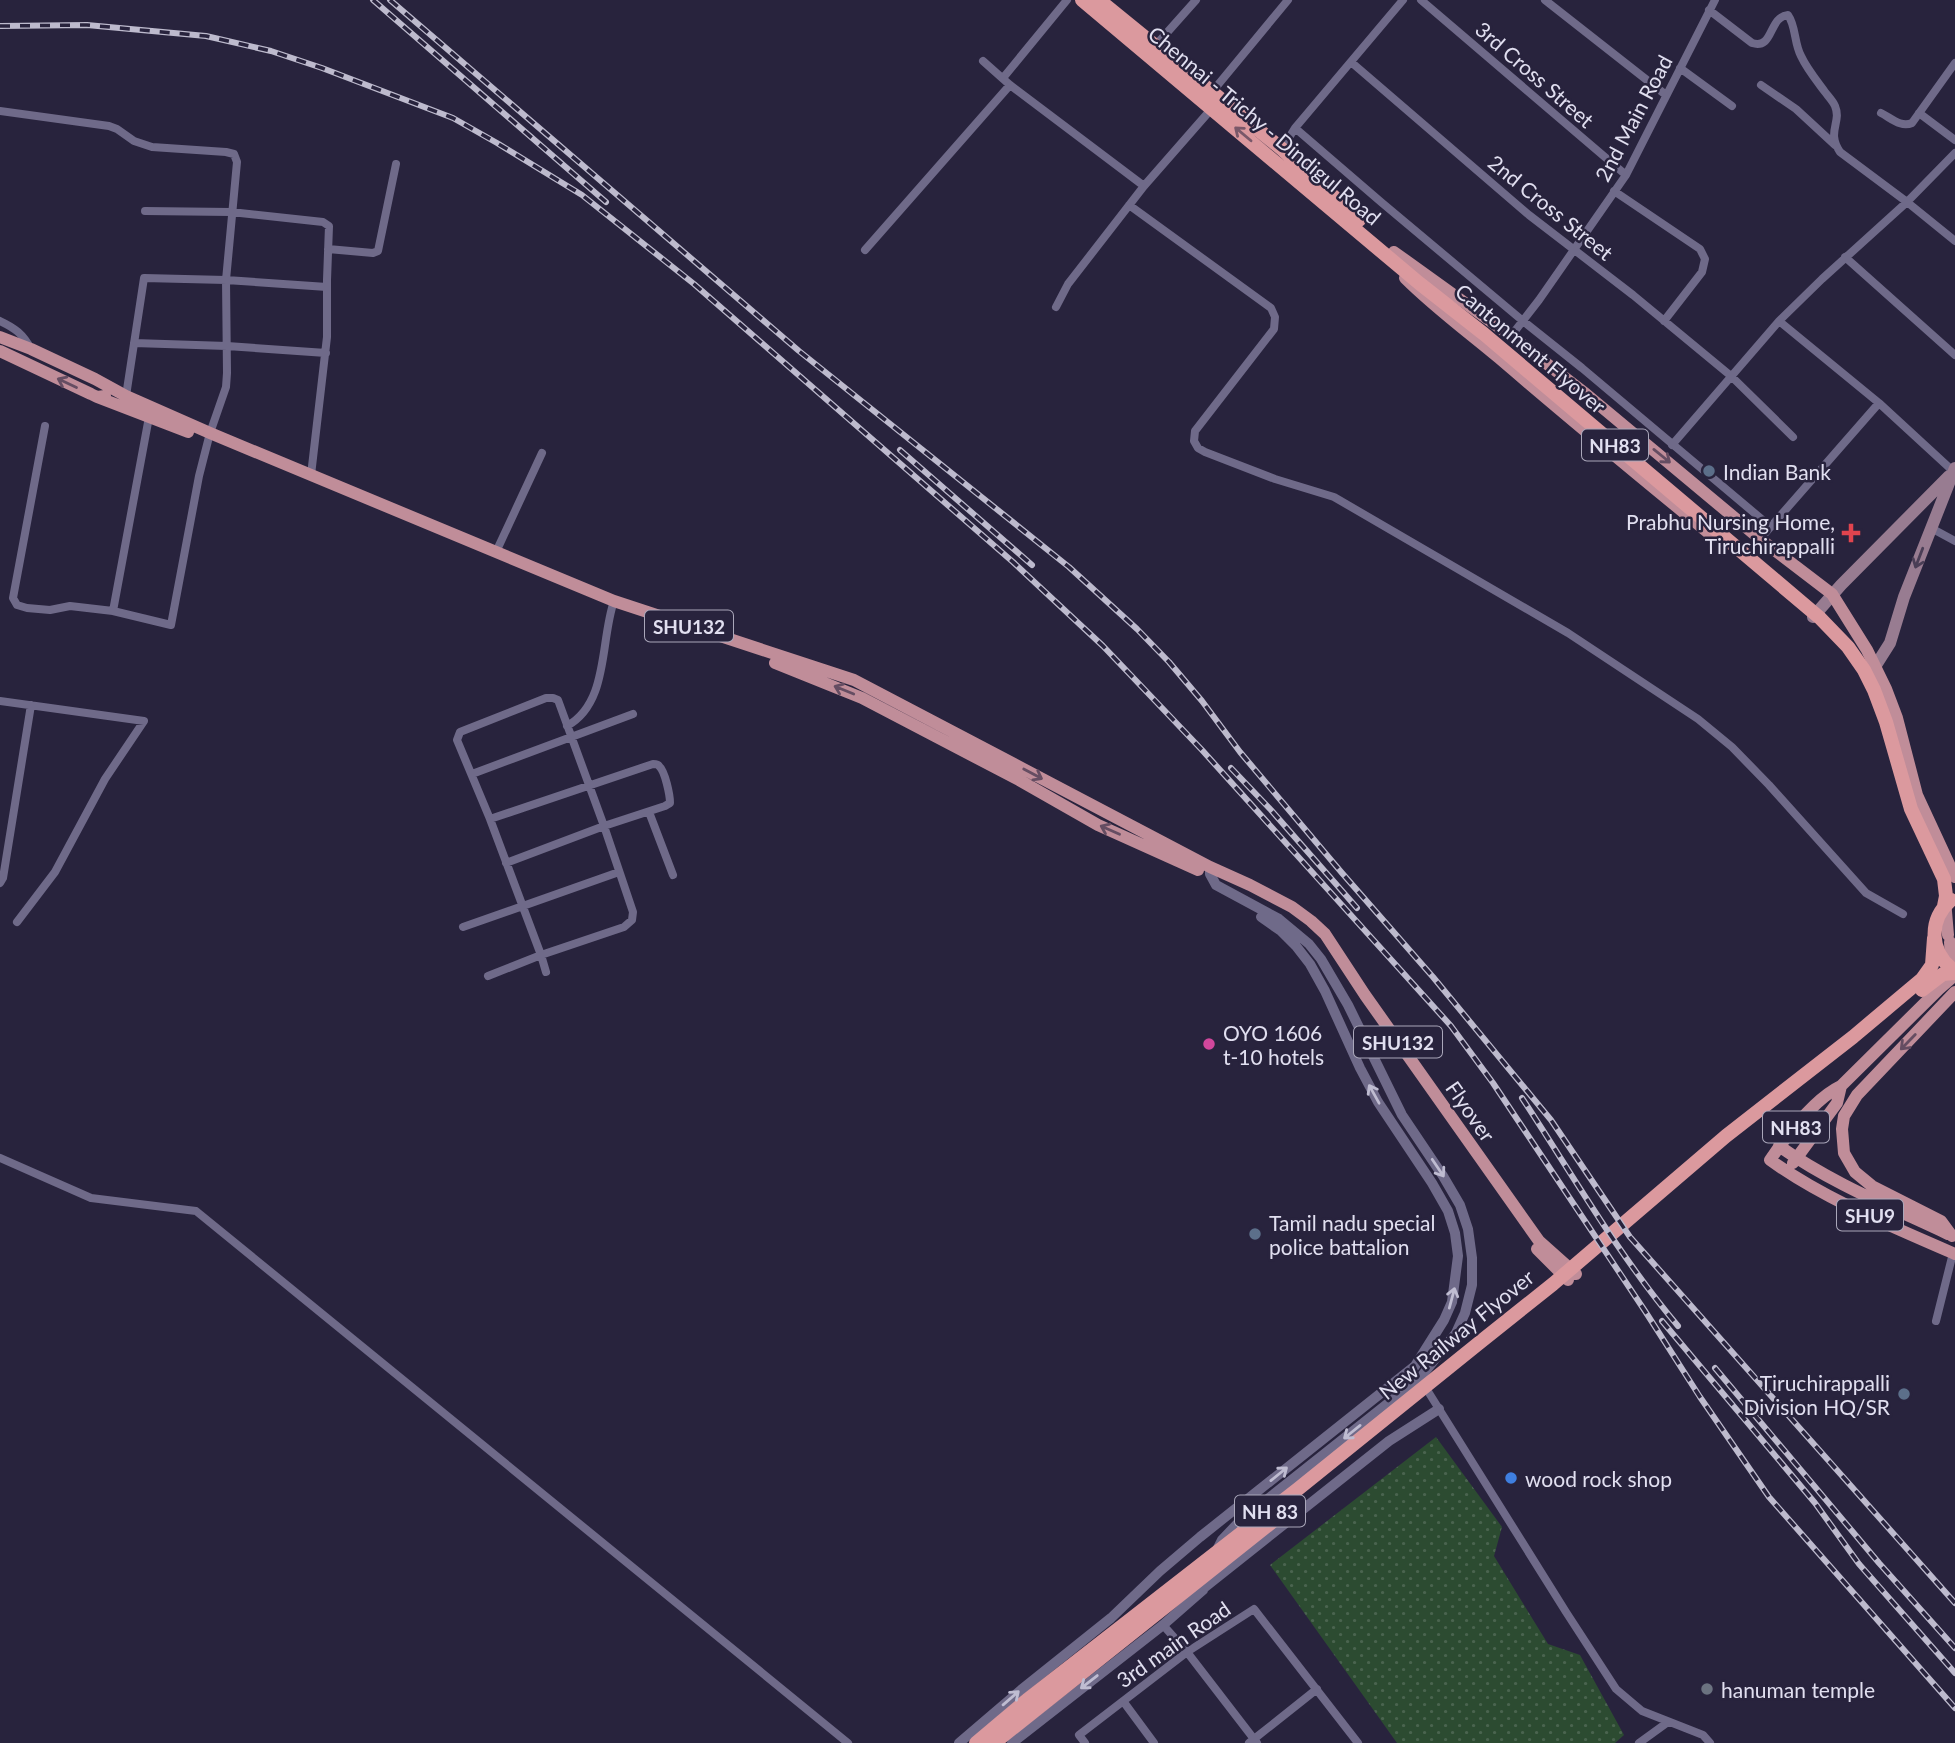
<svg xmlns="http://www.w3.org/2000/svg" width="1955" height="1743" font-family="Lato,sans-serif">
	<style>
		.park { fill: url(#park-dots) }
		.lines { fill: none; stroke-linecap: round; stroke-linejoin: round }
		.minor { stroke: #6f6a89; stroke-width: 8 }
		.tertiary { stroke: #6f6a89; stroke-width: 10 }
		.secondary { stroke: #987c91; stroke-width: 12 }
		.primary { stroke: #c08d99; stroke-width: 12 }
		.trunk { stroke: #db999e; stroke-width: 14 }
		.rail-casing { stroke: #bdbacd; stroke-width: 6 }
		.rail { stroke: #28233d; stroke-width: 3.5; stroke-dasharray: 10; stroke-linecap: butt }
		.oneway { stroke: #795869 }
		.oneway2 { stroke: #654d62 }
		.oneway3 { stroke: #4a3e56 }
		.oneway4 { stroke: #bfbcd1 }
		.service-dot { fill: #5c6f8a; stroke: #28233d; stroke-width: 2.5 }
		.health-dot { fill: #e0444e; stroke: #28233d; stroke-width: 2.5 }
		.hotel-dot { fill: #d1479c; stroke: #28233d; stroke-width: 2.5 }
		.shop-dot { fill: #3f7fe0; stroke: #28233d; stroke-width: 2.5 }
		.worship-dot { fill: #6b7280; stroke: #28233d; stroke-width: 2.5 }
		.labels { text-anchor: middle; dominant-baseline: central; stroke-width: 5; stroke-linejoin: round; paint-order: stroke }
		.shield { fill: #28233d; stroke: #aaa7ba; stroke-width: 2 }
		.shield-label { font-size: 19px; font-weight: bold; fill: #e1dff0 }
		.street-label { font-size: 21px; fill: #e1dff0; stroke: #28233d }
		.poi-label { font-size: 21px; fill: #e1dff0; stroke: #28233d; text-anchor: start }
	</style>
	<defs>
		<pattern id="park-dots" width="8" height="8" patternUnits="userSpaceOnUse" patternTransform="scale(1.75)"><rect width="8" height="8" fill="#2c4b31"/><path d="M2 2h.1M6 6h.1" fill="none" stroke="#4a644f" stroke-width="1.8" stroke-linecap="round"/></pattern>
	</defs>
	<rect width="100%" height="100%" fill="#28233d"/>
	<path class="park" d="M1436,1437L1502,1527L1494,1556L1548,1644L1580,1655L1624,1735L1615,1743H1397L1270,1565Z"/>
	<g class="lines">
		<path class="minor" d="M1421,0L1626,175
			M1545,0L1666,95
			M1709,10L1752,43C1774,50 1768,17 1788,15C1796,26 1794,43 1801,56C1807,69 1817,81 1825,92C1828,96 1833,101 1835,106C1842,123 1826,131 1840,152L1907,202L1955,241
			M1156,45L1196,0
			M983,61L1010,85L1144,186
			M1351,62L1529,215L1633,295L1731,376L1793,437
			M1680,68L1732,106
			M1003,78L1067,0
			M1761,85L1796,109L1835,145
			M1212,92L1288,0
			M0,111L109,126L117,129L134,141L152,147L226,152L234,154L237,162L226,280L227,373L226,387L210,433L199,476L171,625L113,611L149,417
			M1881,113C1891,118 1901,128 1912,123L1955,63
			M1919,113L1955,140
			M1295,128L1381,202L1523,321L1582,368L1771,527
			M1282,149L1295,128L1403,0
			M1614,191L1700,249L1705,259L1702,272L1664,321
			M1129,205L1271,308L1275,317L1274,329L1195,431L1194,441L1198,448L1205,452L1275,479L1334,497L1568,633L1698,719L1732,747L1769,785L1866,893L1903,914
			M145,211L231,212L323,222L329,226L327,280V337L311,475
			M328,249L373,253L378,251L396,164
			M865,250L1010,85
			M1845,257L1955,355
			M1056,307L1068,284L1144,186L1214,106
			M0,321C15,328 23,334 31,349
			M1779,321L1879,403L1953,471
			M1511,336L1539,300L1626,175L1715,0
			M134,343L227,346L326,353
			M126,396L144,278L226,280L327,287
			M45,426L13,598L17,605L27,608L50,610L70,606L113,611
			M1672,445L1779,321L1822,279L1907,202L1955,153
			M1931,528L1955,541
			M1760,539L1879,403
			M496,552L542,453
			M0,701L144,721L105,779L55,872L17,922
			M567,726C609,703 600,641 614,601
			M472,774L633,714
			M649,812L673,875
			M490,819L653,764C655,764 658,764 659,766C665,771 670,795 670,803L665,806L604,826L506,863
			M0,883L3,878L31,705
			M463,927L619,872
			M488,976L541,955L624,927L632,920L633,912L604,826L558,700L553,698H546L460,732L457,740L490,819L541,955L546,972
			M0,1158L91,1198L196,1211L848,1743
			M1936,1321L1953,1253
			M1424,1385L1566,1612L1616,1689L1642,1711L1703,1735L1710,1743
			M1163,1625L1187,1652L1257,1743
			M1123,1701L1154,1743
			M1085,1743L1079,1735L1187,1652L1254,1609L1358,1743
			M1249,1743L1317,1689
			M1639,1743L1668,1722"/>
		<path class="tertiary" d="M1210,867V874L1216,885L1279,919L1309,944L1321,959L1348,1005L1402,1115L1443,1176L1460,1205L1468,1229L1472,1258V1285L1465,1313L1456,1333L1420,1378L1240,1521L1222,1540L1218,1548
			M1205,1587L1389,1441L1439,1409
			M959,1743L1021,1690L1111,1618L1160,1571L1200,1537L1415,1366L1444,1320L1452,1302L1458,1256L1455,1233L1448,1211L1432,1183L1378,1102L1360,1068L1325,991L1310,964L1296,946L1281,931L1261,917
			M1012,1743L1163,1625L1203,1590L1209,1573"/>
		<path class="secondary" d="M1813,617L1841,585L1949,476
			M1871,673L1890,643L1904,597L1955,468"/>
		<path class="primary" d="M1394,252L1511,336L1586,394L1760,539L1832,594L1867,650L1886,689L1897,718L1917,795L1955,877
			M1405,278C1434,307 1468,332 1499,358C1569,418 1639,476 1710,534
			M0,337L31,349L95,379L126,396L210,433L614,601L854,680L1210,867L1250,885L1292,907L1311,921L1325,934L1365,995L1539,1241L1576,1274
			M0,351L91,394L97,397L105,396
			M97,397L188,432
			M775,663L862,698L1019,780L1098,825L1198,870
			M1945,900L1948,935
			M1948,974L1951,960L1950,942
			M1955,975L1939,989L1841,1086C1814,1099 1787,1135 1770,1160C1824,1199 1893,1227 1955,1254
			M1779,1146C1831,1183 1891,1207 1948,1234
			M1793,1163L1837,1103L1841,1086
			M1952,1236L1941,1221L1872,1186L1855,1172L1844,1153L1842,1129L1844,1116L1857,1095L1955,992
			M1537,1249L1568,1280"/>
		<path class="trunk" d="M1082,0L1419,283L1484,334L1820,618L1848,647L1864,670L1874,690L1886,722L1911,809L1944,879L1946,896L1944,906
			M1099,0L1282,149L1359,220
			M1951,900C1928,920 1929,953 1955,971
			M1922,990L1943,974L1955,973
			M976,1743L1027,1700L1298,1489L1479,1343L1553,1284L1726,1136L1853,1037L1922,979L1932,965L1934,938
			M994,1743L1297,1502"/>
		<defs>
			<path id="rail" d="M373,0L606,202
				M390,0L799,351L1069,567L1137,629L1169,662L1202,701L1240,752L1342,873L1433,977L1551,1120L1630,1237L1955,1603
				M0,26L87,25L206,36L271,51L322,68L453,118L497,143L582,195L694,284L1013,562L1103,646L1202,750L1451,1026L1493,1083L1645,1311L1700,1397L1769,1497L1955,1708
				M900,450L1032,565
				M1231,768L1271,810L1357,908
				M1522,1098C1572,1174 1619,1256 1678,1326
				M1662,1321L1815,1503L1859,1564L1955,1673
				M1715,1368L1879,1563L1955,1648"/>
		</defs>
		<use href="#rail" class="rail-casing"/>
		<use href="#rail" class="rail"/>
	</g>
	<defs><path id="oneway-shaft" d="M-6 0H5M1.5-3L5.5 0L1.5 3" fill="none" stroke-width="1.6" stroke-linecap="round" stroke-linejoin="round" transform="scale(1.75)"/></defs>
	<use class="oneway" href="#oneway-shaft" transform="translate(1243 134) rotate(-140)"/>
	<g class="oneway2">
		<use href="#oneway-shaft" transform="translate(67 383) rotate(-155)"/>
		<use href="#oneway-shaft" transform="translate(1662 456) rotate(39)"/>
		<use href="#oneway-shaft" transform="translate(844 690) rotate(-158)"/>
		<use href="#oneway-shaft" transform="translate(1033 774) rotate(28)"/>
		<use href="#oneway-shaft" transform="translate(1110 830) rotate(-156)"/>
		<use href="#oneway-shaft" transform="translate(1908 1042) rotate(134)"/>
	</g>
	<use class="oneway3" href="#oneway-shaft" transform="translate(1919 558) rotate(111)"/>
	<g class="oneway4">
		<use href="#oneway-shaft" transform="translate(1374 1094) rotate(-119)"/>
		<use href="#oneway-shaft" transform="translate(1438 1168) rotate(56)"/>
		<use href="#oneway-shaft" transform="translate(1452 1298) rotate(-75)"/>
		<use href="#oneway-shaft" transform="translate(1352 1432) rotate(141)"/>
		<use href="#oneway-shaft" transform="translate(1279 1474) rotate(-39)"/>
		<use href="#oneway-shaft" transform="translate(1089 1682) rotate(142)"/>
		<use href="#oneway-shaft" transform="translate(1011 1698) rotate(-41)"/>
	</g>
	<g class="service-dot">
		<circle cx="1709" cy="471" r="7"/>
		<circle cx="1255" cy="1234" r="7"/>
		<circle cx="1904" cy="1394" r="7"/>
	</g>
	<path class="health-dot" d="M1847.5 522.5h7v7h7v7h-7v7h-7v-7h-7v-7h7z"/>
	<circle class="hotel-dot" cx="1209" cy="1044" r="7"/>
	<circle class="shop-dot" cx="1511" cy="1478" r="7"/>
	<circle class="worship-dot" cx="1707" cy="1689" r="7"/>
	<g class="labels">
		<g class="shield">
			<rect x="1582" y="429.5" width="66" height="31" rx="5"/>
			<rect x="645" y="610.5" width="88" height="31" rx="5"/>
			<rect x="1354" y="1026.5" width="88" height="31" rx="5"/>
			<rect x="1763" y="1111.5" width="66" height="31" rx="5"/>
			<rect x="1837" y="1199.5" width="66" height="31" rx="5"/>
			<rect x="1235" y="1495.5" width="70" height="31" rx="5"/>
		</g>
		<g class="shield-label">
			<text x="1615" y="445">NH83</text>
			<text x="689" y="626">SHU132</text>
			<text x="1398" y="1042">SHU132</text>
			<text x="1796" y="1127">NH83</text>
			<text x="1870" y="1215">SHU9</text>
			<text x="1270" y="1511">NH 83</text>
		</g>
		<g class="street-label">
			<text transform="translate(1535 74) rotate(41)">3rd Cross Street</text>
			<text transform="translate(1633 118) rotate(-62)">2nd Main Road</text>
			<text transform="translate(1265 125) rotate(40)">Chennai - Trichy - Dindigul Road</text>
			<text transform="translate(1551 207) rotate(39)">2nd Cross Street</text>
			<text transform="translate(1531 348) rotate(40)">Cantonment Flyover</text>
			<text transform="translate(1471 1111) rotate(55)">Flyover</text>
			<text transform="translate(1456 1334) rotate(-39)">New Railway Flyover</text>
			<text transform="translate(1173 1644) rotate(-35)">3rd main Road</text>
		</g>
		<g class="poi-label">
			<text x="1723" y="471">Indian Bank</text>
			<text x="1835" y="521" text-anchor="end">Prabhu Nursing Home,<tspan x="1835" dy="24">Tiruchirappalli</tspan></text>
			<text x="1223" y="1032">OYO 1606<tspan x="1223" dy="24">t-10 hotels</tspan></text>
			<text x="1269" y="1222">Tamil nadu special<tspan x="1269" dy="24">police battalion</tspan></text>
			<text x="1890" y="1382" text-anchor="end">Tiruchirappalli<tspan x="1890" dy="24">Division HQ/SR</tspan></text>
			<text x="1525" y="1478">wood rock shop</text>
			<text x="1721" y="1689">hanuman temple</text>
		</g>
	</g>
</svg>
